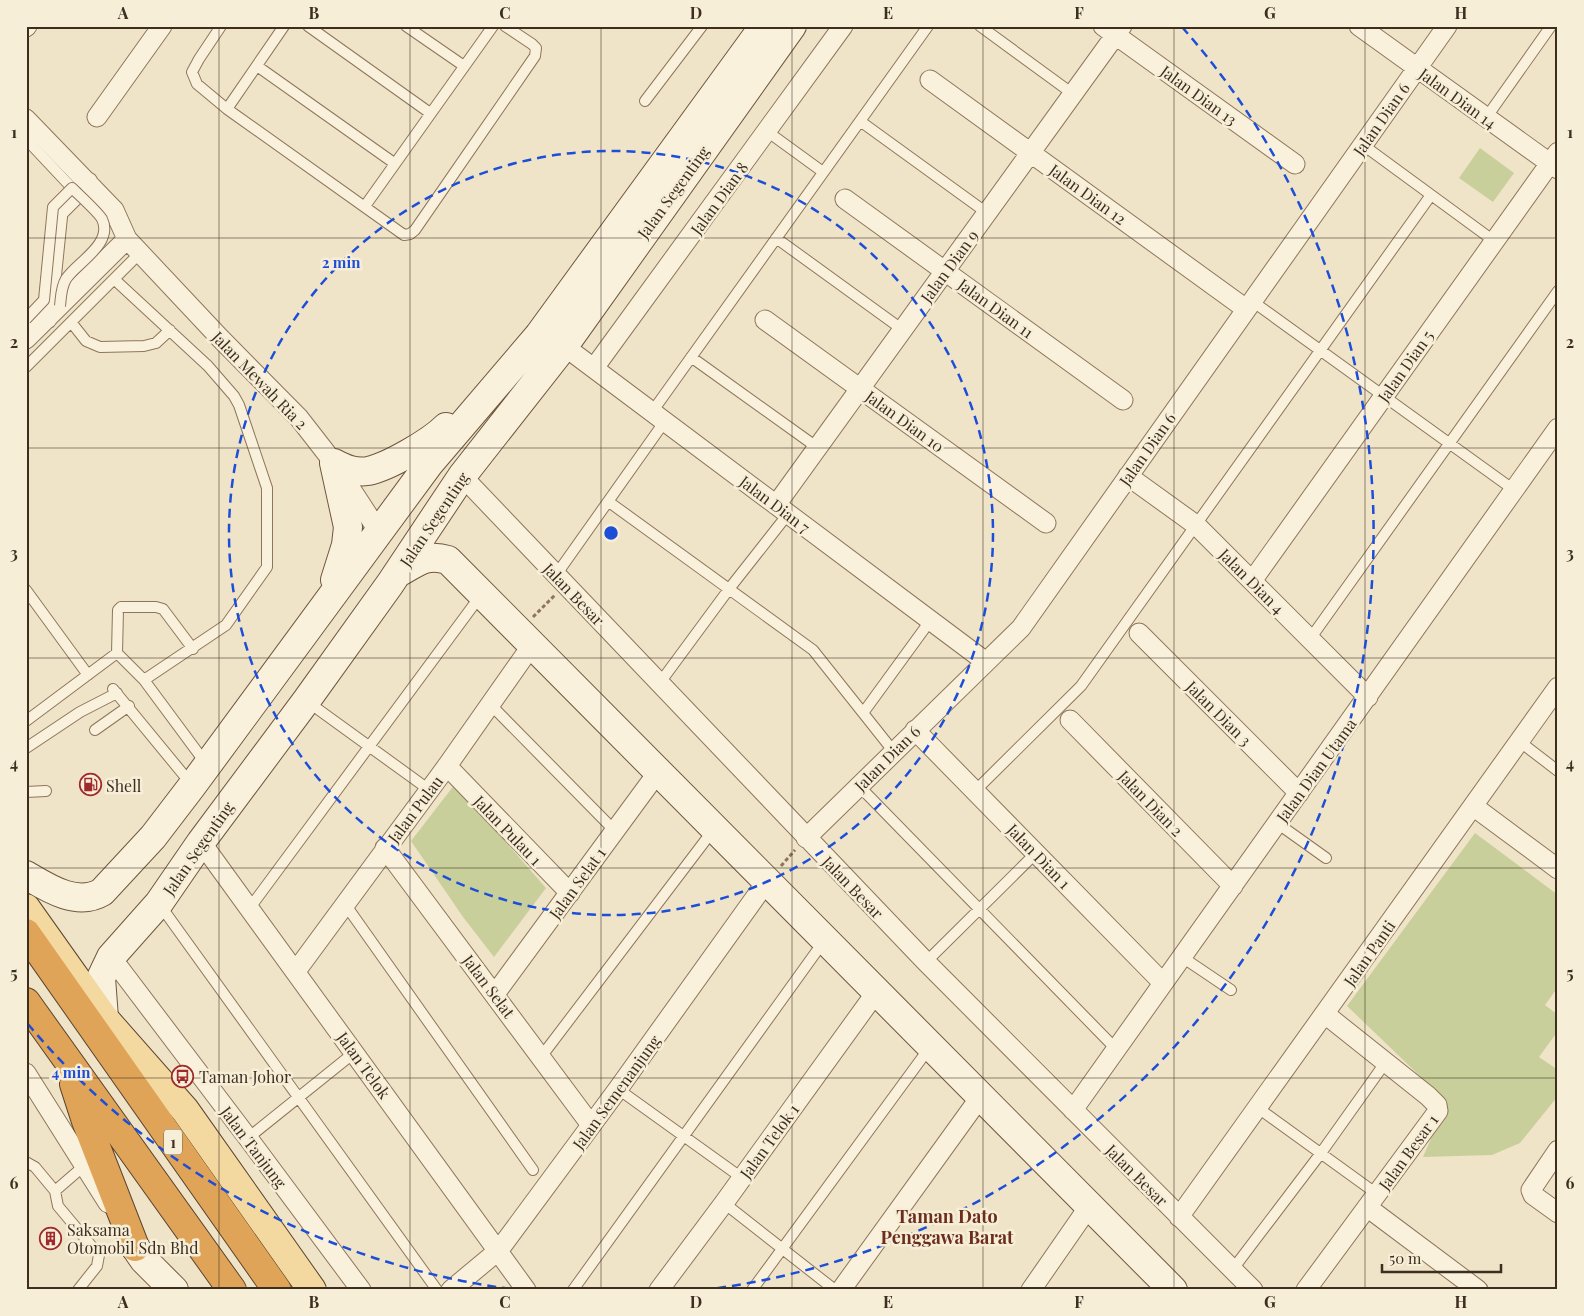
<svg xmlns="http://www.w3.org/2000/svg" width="1584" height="1316" font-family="'Playfair Display',serif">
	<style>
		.green { fill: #c9cf9b }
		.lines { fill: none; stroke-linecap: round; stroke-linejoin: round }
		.lane-casing { stroke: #8d765c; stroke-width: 12 }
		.street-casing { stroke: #8d765c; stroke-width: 21 }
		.secondary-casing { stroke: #6f573f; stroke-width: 30 }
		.primary-casing { stroke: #5b4430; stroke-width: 30 }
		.highway-casing { stroke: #5b4430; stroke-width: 30 }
		.path { stroke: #8d765c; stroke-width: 3; stroke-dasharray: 4 2.5; stroke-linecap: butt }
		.lane { stroke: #faf1dc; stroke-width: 10 }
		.street { stroke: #faf1dc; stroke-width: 19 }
		.secondary { stroke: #faf1dc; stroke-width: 28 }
		.primary { stroke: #f3d9a0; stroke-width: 28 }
		.highway { stroke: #e0a458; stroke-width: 28 }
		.lane-bridge-casing { stroke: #8d765c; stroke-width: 12; stroke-linecap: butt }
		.lane-bridge { stroke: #faf1dc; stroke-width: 10 }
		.grid { fill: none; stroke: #3d2e20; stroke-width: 1; stroke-opacity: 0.55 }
		.ring { fill: none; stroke: #1d4ed8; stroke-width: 2.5; stroke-dasharray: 9 6 }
		.labels { text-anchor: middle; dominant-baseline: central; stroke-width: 5; stroke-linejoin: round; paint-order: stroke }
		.shield { fill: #f7eed8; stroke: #756857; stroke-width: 1 }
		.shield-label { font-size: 15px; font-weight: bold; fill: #3d2e20 }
		.street-label { font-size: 16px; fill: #3d2e20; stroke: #f7eed8 }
		.poi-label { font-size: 16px; fill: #3d2e20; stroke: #f7eed8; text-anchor: start }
		.neighbourhood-label { font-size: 18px; font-weight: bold; fill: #6b2e1e; stroke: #f7eed8 }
		.centre { fill: #1d4ed8; stroke: #f7eed8; stroke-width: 2.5 }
		.ring-label { font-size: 15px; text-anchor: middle; font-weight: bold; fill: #1d4ed8; stroke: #f7eed8; stroke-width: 5; stroke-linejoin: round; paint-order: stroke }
		.neatline { fill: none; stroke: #3d2e20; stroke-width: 2 }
		.grid-label { font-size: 16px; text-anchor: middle; font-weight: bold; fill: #3d2e20 }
	</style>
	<rect width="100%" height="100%" fill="#f0e4c8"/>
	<path class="green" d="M1480,148L1514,173L1493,202L1459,178Z
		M455,784L546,888L494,957L463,917L411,841Z
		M1475,833L1558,895V987L1545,1005L1558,1015V1031L1539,1057L1558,1070V1096L1520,1143L1492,1155L1423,1157L1447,1102L1347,1006Z"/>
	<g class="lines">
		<defs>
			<path id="lane" d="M221,26L199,59L192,72L197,84L227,109L404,235L410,234L415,230L535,56L536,48L532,44L505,26
				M308,26L430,113
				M406,26L464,66
				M980,26L1073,94
				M257,66L394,163
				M645,101L702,26
				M227,109L284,26
				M1486,118L1551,26
				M860,121L987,213
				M768,132L823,172
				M26,139L72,188
				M1363,145L1494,241
				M365,206L493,26
				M776,238L903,330
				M114,279L208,366L234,396L239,405L267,488V567L226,625L144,680
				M1252,301L1514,490
				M71,322L86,341L100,347L144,346L156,343L170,330
				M691,357L818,448
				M26,367L141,252
				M652,412L928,26
				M609,502L813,650L894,752
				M556,575L665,421
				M26,590L88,675
				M1310,639L1558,291
				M193,649L163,609L156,607H121L118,610L117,653L144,680L207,765
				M659,684L729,589L788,514
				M113,689L192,785
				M308,702L428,789
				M490,704L614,830
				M863,713L930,621
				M26,721L117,653
				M95,730L129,706
				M1519,741L1558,771
				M26,748L80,712L117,693
				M859,786L1116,1049
				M975,791L1081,686L1431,195
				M26,792L46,791
				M1277,823L1326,858
				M345,904L533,1170
				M160,905L437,1290
				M249,909L481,595
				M1182,957L1231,990
				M926,962L1036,853
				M541,1057L714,829
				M618,1089L742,1178
				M1258,1108L1377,1194
				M248,1138L355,1052
				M26,1162L35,1167L55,1191
				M724,1203L835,1290
				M1233,1269L1321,1153L1385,1063
				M78,1290L97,1266L99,1255L58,1206L55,1191L85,1165
				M573,1290L824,941
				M752,1290L930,1047"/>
			<path id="street" d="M1103,26L1295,164
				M1359,26L1558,169
				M26,27L27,26
				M930,80L1246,309
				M97,117L162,26
				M26,119L114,210L127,239L220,338L299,418L334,463L379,532
				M845,199L1123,400
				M47,319L58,212L88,182
				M765,320L1046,523
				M26,339L127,239
				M564,346L986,662
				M594,368L843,26
				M462,476L926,962L1253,1290
				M1128,476L1196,525L1368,697
				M776,505L1122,26
				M1252,581L1558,152
				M1139,633L1299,793
				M1070,720L1233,886
				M915,730L1163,983
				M447,766L570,893
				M1473,806L1558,869
				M806,838L1021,628L1447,26
				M201,842L526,1290
				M385,848L591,1125
				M111,957L248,1138L361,1290
				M296,971L447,766L532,645
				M495,994L658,772
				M26,1073L108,1203
				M1073,1110L1558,428
				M1558,1150L1531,1190L1533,1195L1558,1213
				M1367,1207L1478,1290
				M1179,1217L1558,687
				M451,1290L499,1250L618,1089L767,881
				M659,1290L724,1203L877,991
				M841,1290L981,1096
				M1031,1290L1090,1205
				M1306,1290L1438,1111L1437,1105L1428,1096L1325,1014"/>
			<path id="secondary" d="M334,463C345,469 355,473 368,471C388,467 431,442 446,427
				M334,463L348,527L346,545L335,580
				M398,573C417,563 425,553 448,560L1173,1290
				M26,875C48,888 77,907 102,892L153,837L192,786L429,464L539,335L764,26
				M104,1018L101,978L111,957L159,903L201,842L306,701L390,584L462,476L564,346L792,26
				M135,1247L144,1260L174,1290"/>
			<path id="primary" d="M26,908L104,1018L185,1110L312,1290"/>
			<path id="highway" d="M26,933L277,1290
				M26,1002L232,1290
				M74,1084L86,1121L135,1247"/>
		</defs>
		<use href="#lane" class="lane-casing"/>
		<use href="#street" class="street-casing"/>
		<use href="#secondary" class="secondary-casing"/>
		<use href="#primary" class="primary-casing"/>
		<use href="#highway" class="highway-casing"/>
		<path class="path" d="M533,617L555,595
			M781,866L795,850"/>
		<use href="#lane" class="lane"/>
		<use href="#street" class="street"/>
		<use href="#secondary" class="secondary"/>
		<use href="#primary" class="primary"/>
		<use href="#highway" class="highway"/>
		<defs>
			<path id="lane-bridge" d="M26,319L44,300L53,207L72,188C79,195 98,212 102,219C114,244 76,263 66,279C61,287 61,297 60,306"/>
		</defs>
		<use href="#lane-bridge" class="lane-bridge-casing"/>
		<use href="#lane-bridge" class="lane-bridge"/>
	</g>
	<path class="grid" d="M219,26V1290M410,26V1290M601,26V1290M792,26V1290M983,26V1290M1174,26V1290M1365,26V1290M26,238H1558M26,448H1558M26,658H1558M26,868H1558M26,1078H1558"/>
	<g class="ring">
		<circle cx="611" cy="533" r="382"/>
		<path d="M511 1289A763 763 0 0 1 27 1023M1182 27A763 763 0 0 1 711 1289"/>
	</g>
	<defs>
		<symbol id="fuel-ring" viewBox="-11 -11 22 22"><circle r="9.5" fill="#f7eed8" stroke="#9e2a2b" stroke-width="1.5"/><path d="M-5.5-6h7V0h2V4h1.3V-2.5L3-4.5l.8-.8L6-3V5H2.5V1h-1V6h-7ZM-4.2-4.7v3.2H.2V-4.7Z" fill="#9e2a2b"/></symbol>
		<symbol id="bus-ring" viewBox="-11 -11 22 22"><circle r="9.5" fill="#f7eed8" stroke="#9e2a2b" stroke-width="1.5"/><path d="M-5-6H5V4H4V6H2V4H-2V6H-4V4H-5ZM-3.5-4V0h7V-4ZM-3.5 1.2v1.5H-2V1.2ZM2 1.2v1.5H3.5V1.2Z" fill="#9e2a2b"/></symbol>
		<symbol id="building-ring" viewBox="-11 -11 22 22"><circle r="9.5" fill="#f7eed8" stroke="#9e2a2b" stroke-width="1.5"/><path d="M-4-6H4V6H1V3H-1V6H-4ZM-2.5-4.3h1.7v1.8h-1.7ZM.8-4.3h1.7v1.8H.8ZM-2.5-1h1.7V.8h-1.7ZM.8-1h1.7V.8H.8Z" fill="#9e2a2b"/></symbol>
	</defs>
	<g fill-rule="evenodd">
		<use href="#fuel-ring" x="78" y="772" width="25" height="25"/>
		<use href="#bus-ring" x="170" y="1064" width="25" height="25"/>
		<use href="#building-ring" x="38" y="1226" width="25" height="25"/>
	</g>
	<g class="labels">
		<rect class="shield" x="164" y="1129.5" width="18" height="25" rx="4"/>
		<g class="shield-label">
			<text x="173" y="1142">1</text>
		</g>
		<g class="street-label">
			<text transform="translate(1199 95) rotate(36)">Jalan Dian 13</text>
			<text transform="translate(1458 98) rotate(36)">Jalan Dian 14</text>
			<text transform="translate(1381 119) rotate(-55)">Jalan Dian 6</text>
			<text transform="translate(673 192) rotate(-54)">Jalan Segenting</text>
			<text transform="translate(1088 194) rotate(36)">Jalan Dian 12</text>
			<text transform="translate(719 198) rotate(-54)">Jalan Dian 8</text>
			<text transform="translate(949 266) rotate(-54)">Jalan Dian 9</text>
			<text transform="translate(996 308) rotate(36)">Jalan Dian 11</text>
			<text transform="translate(1405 366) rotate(-55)">Jalan Dian 5</text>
			<text transform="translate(260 380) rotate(46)">Jalan Mewah Ria 2</text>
			<text transform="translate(905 421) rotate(36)">Jalan Dian 10</text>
			<text transform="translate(1147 449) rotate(-55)">Jalan Dian 6</text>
			<text transform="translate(775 504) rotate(37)">Jalan Dian 7</text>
			<text transform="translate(434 519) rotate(-56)">Jalan Segenting</text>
			<text transform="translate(1252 581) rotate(45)">Jalan Dian 4</text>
			<text transform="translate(574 594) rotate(46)">Jalan Besar</text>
			<text transform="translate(1219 713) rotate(45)">Jalan Dian 3</text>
			<text transform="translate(887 758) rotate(-45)">Jalan Dian 6</text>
			<text transform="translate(1316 770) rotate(-54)">Jalan Dian Utama</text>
			<text transform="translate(1151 803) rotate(46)">Jalan Dian 2</text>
			<text transform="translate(415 809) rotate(-53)">Jalan Pulau</text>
			<text transform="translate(508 830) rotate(46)">Jalan Pulau 1</text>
			<text transform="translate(198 848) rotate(-55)">Jalan Segenting</text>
			<text transform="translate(1039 856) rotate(46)">Jalan Dian 1</text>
			<text transform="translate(577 883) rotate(-54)">Jalan Selat 1</text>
			<text transform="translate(853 887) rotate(46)">Jalan Besar</text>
			<text transform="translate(1369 953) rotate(-55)">Jalan Panti</text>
			<text transform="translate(489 986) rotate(53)">Jalan Selat</text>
			<text transform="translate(364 1065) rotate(54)">Jalan Telok</text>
			<text transform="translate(616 1092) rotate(-54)">Jalan Semenanjung</text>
			<text transform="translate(769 1141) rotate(-54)">Jalan Telok 1</text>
			<text transform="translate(254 1147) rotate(53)">Jalan Tanjung</text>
			<text transform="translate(1408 1152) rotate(-54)">Jalan Besar 1</text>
			<text transform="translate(1137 1175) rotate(45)">Jalan Besar</text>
		</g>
		<g class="poi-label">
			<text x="106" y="785">Shell</text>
			<text x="199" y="1076">Taman Johor</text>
			<text x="67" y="1229">Saksama<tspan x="67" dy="18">Otomobil Sdn Bhd</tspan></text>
		</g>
		<g class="neighbourhood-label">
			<text x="947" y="1216">Taman Dato<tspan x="947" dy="21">Penggawa Barat</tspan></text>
		</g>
	</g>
	<circle cx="611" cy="533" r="8" class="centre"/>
	<g class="ring-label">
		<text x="341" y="268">2 min</text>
		<text x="71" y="1078">4 min</text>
	</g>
	<rect width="1584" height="1316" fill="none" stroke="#f7eed8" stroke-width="55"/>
	<path d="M1382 1264v8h119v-8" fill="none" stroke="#3d2e20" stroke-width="2.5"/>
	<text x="1389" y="1264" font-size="15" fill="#3d2e20" stroke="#f7eed8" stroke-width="4" paint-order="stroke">50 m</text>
	<rect x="28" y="28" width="1528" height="1260" class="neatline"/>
	<g class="grid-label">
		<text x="123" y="19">A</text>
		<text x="314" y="19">B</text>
		<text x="505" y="19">C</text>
		<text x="696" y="19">D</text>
		<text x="888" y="19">E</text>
		<text x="1079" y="19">F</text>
		<text x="1270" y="19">G</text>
		<text x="1461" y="19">H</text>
		<text x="14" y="138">1</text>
		<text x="1570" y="138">1</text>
		<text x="14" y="348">2</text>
		<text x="1570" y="348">2</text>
		<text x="14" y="559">3</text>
		<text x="1570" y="559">3</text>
		<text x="14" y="769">4</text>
		<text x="1570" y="769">4</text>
		<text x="14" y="979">5</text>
		<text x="1570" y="979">5</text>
		<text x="14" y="1189">6</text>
		<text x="1570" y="1189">6</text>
		<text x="123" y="1308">A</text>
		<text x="314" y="1308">B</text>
		<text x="505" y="1308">C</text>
		<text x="696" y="1308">D</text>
		<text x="888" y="1308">E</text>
		<text x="1079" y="1308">F</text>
		<text x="1270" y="1308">G</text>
		<text x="1461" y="1308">H</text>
	</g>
</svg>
